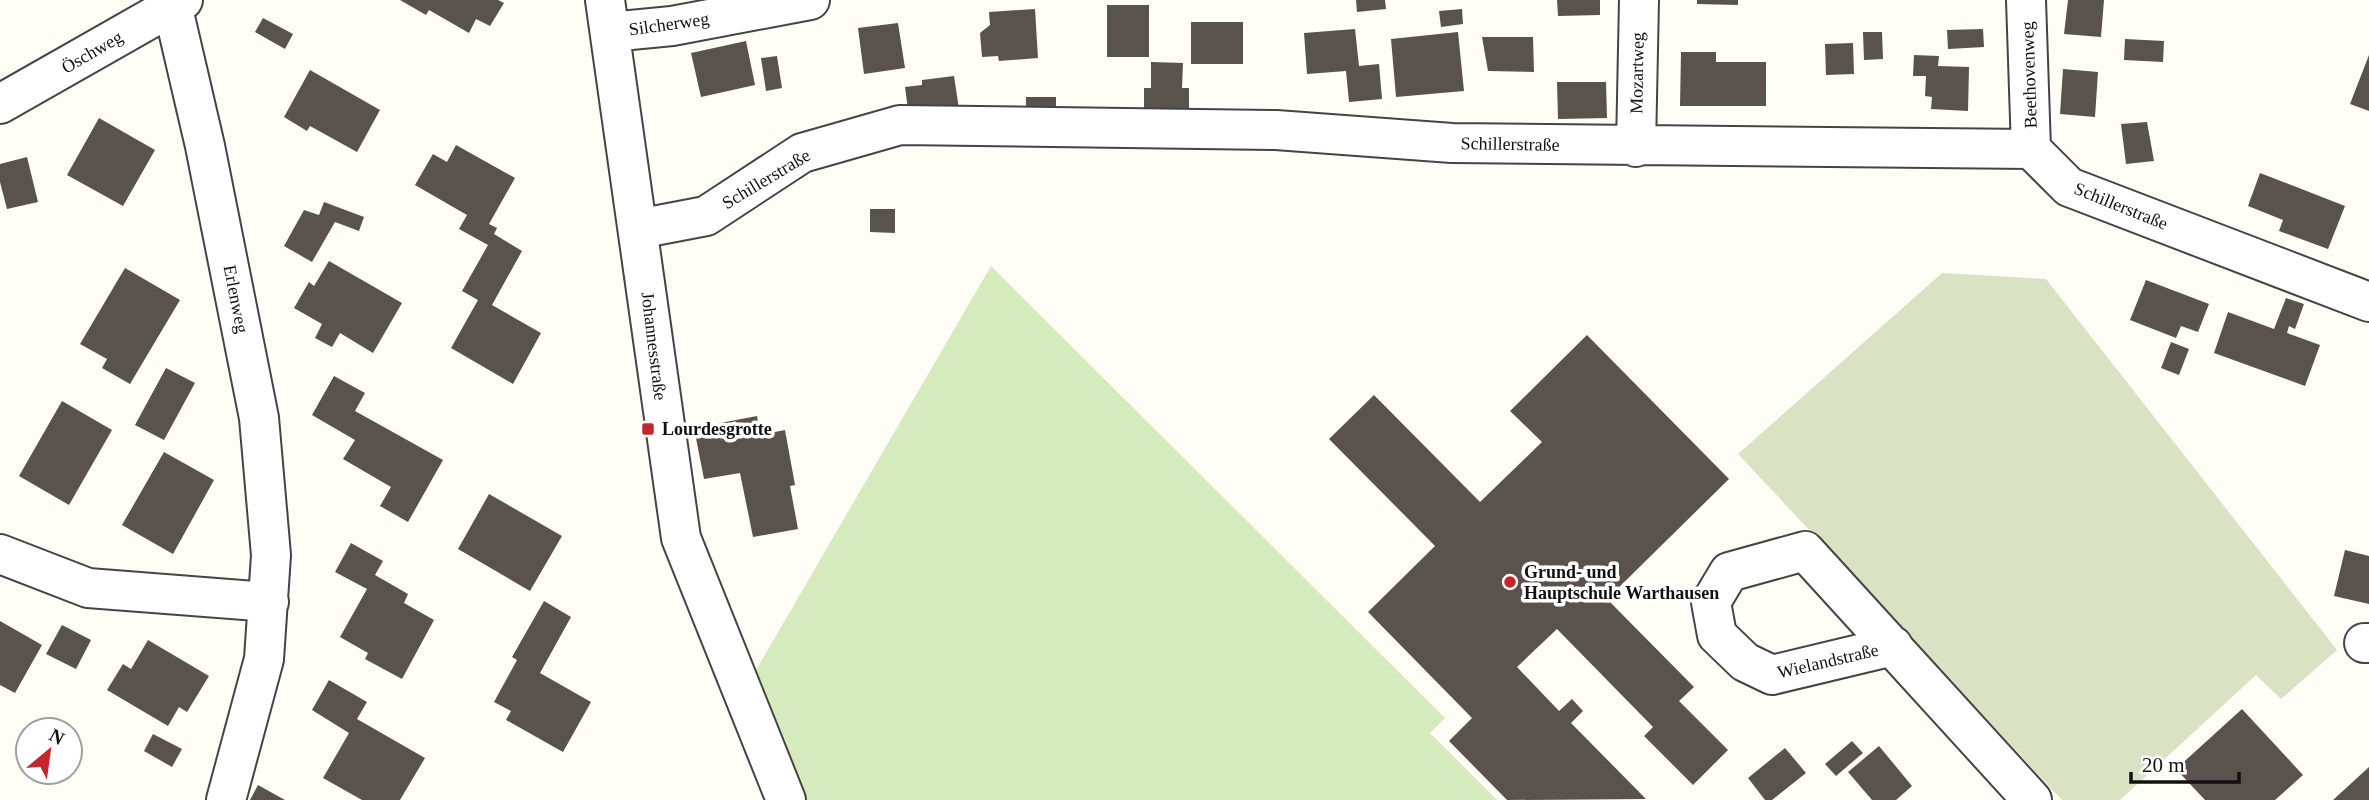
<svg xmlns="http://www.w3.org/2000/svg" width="2369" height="800" font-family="'Times New Roman',serif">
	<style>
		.green { fill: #d5ebbd }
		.cemetery { fill: #d9e3c4 }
		.building { fill: #5a524d }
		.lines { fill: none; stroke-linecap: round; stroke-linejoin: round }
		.minor-casing { stroke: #444; stroke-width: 42 }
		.minor { stroke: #fff; stroke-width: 38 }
		.poi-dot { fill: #c4262e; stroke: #fff; stroke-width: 2.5 }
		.labels { text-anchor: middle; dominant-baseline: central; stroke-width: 7; stroke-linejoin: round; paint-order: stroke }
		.street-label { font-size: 18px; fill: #111; stroke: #fff }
		.poi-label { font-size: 18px; font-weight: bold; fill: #111; stroke: #fff; text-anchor: start }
	</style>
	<rect width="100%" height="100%" fill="#fffdf5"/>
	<path class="green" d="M991,266L1445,718L1430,733L1497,800H795L756,670Z"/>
	<path class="cemetery" d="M1942,273L2046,279L2337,650L2281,699L2256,675L2120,800H2062L1738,454Z"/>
	<path class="building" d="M400,0H498L504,3L490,26L476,19L469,33L429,10L426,15Z
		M1356,0H1385L1386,9L1357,12Z
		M1557,0H1600V15L1558,16Z
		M1697,0H1738V5L1697,4Z
		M2068,0H2104L2101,37L2064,34Z
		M1107,5H1149V57H1107Z
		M1035,9L1038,58L999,61L998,56L982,57L980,33L990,25L989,12Z
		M1462,9L1463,24L1441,27L1439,11Z
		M263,18L293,34L285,49L255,32Z
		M1191,22H1243V64H1191Z
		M898,23L905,68L864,74L858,28Z
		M1355,29L1359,66L1379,64L1382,99L1349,102L1346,71L1307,74L1304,33Z
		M1983,29L1984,47L1948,49L1947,30Z
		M1458,32L1464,91L1396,97L1391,39Z
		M1863,32H1882L1883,59L1864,60Z
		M1482,37H1533L1534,72L1488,71Z
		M2125,39L2164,41L2163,62L2124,60Z
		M746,41L755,85L701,97L691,53Z
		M1853,43L1854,74L1826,75L1825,44Z
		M1681,52H1716V62H1766V106H1680Z
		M1914,55L1939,56L1938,66L1969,67L1968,111L1931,109L1932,97L1925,96L1926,76H1913Z
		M2369,55V111L2350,104Z
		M777,56L782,88L766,91L761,58Z
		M1151,62L1183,63L1182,88H1189V110H1144V88H1151Z
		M2063,69L2098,72L2095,117L2060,114Z
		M310,70L380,110L357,152L310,126L307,131L284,117Z
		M954,76L959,109L909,117L905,87L922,85V80Z
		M1557,82H1606L1607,118L1558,119Z
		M1026,97H1056V113H1026Z
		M99,118L155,150L123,206L67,175Z
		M2147,122L2154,161L2126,164L2121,124Z
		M456,145L515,178L489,224L497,228L494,234L522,251L492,305L541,333L513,384L451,348L478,300L462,291L488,245L459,229L467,215L415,185L433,154L447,162Z
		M27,157L38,202L7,209L0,182V164Z
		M2260,173L2345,206L2328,249L2279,231L2283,220L2248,206Z
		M324,202L364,217L359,231L335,222L312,262L284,246L304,210L319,215Z
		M870,209H895V233L870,232Z
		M329,261L402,303L373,353L340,333L332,347L315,338L322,324L294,308L309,282L314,286Z
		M125,268L180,300L130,384L102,368L107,359L80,344Z
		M2146,280L2209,304L2198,332L2181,326L2176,338L2130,320Z
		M2286,298L2304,304L2295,329L2289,326L2287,333L2320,345L2305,386L2214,353L2228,312L2274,329Z
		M1587,335L1729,479L1607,599L1694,687L1679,701L1728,750L1693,785L1644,736L1653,727L1557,629L1517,667L1559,711L1572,699L1583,711L1571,723L1646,799L1507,800L1449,741L1472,718L1368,612L1435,546L1329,439L1374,395L1480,502L1542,442L1510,411Z
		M2171,342L2189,349L2179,375L2161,368Z
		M166,368L195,383L164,440L135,425Z
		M334,376L365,393L355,411L443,460L408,522L380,506L391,487L343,459L355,440L312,415Z
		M62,401L112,430L69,505L19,476Z
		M757,416L760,435L785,430L795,485L790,486L798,529L753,537L740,473L704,479L694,428Z
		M164,452L214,480L173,554L122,525Z
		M489,494L562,536L530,591L458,549Z
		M351,543L383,561L375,575L408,594L404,603L434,620L402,679L365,659L368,653L340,637L367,589L335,572Z
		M2345,550L2369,556V604L2334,596Z
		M544,601L571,617L540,673L591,702L563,752L506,720L511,711L494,702L517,660L512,657Z
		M0,621L42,645L15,693L0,685Z
		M62,625L91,640L76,669L46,654Z
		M148,640L209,676L187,712L179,707L168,726L107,690L123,664L131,669Z
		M329,680L367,702L357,719L425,758L400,800H362L323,778L349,733L312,710Z
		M2242,709L2303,775L2275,800H2205L2176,769Z
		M153,734L182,749L172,767L144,751Z
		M1852,741L1863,753L1836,776L1825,764Z
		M1879,746L1912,786L1896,800H1872L1848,772Z
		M1785,748L1806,773L1772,800H1765L1748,778Z
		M2369,767V800H2333Z
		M258,785L285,800H250Z"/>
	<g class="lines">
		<defs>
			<path id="minor" d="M171,0L205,146L259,418L271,555L264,659L226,800
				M605,0L681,538L786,800
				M2026,0L2031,149
				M610,32L672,26L810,0
				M0,104L183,0
				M1636,147L1639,0
				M638,229L706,216L802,153L900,125L1276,130L1452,143L2031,149L2069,187L2369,302
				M0,554L88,588L269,602
				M2364,643H2369
				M1893,646L1772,675L1745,662L1717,635L1711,602L1729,572L1805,551L2032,800"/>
		</defs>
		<use href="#minor" class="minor-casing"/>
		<use href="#minor" class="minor"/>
	</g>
	<g class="poi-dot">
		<rect x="641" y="422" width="14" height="14" rx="3.5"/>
		<circle cx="1510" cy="582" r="7"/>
	</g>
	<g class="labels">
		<g class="street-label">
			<text transform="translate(669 24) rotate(-8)">Silcherweg</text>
			<text transform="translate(92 52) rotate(-30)">Öschweg</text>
			<text transform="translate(1637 73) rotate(-89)">Mozartweg</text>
			<text transform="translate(2029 75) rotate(-92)">Beethovenweg</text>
			<text transform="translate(1510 144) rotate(1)">Schillerstraße</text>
			<text transform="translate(766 179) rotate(-31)">Schillerstraße</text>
			<text transform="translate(2121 206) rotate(22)">Schillerstraße</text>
			<text transform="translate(236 299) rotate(79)">Erlenweg</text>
			<text transform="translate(654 346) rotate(83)">Johannesstraße</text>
			<text transform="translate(1828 661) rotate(-13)">Wielandstraße</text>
		</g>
		<g class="poi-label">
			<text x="662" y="429">Lourdesgrotte</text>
			<text x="1524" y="572">Grund- und<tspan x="1524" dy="21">Hauptschule Warthausen</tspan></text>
		</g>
	</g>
	<g transform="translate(49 751) rotate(29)"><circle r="33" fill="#ffffff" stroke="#a0a0a0" stroke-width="2"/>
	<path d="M0-5L12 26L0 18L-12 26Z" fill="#c4262e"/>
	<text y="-10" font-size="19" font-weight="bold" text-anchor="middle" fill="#111111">N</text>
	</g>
	<path d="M2131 772v10h108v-10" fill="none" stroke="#111111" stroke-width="3.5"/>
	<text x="2142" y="772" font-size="21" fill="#111111" stroke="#ffffff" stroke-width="5" paint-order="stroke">20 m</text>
</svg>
